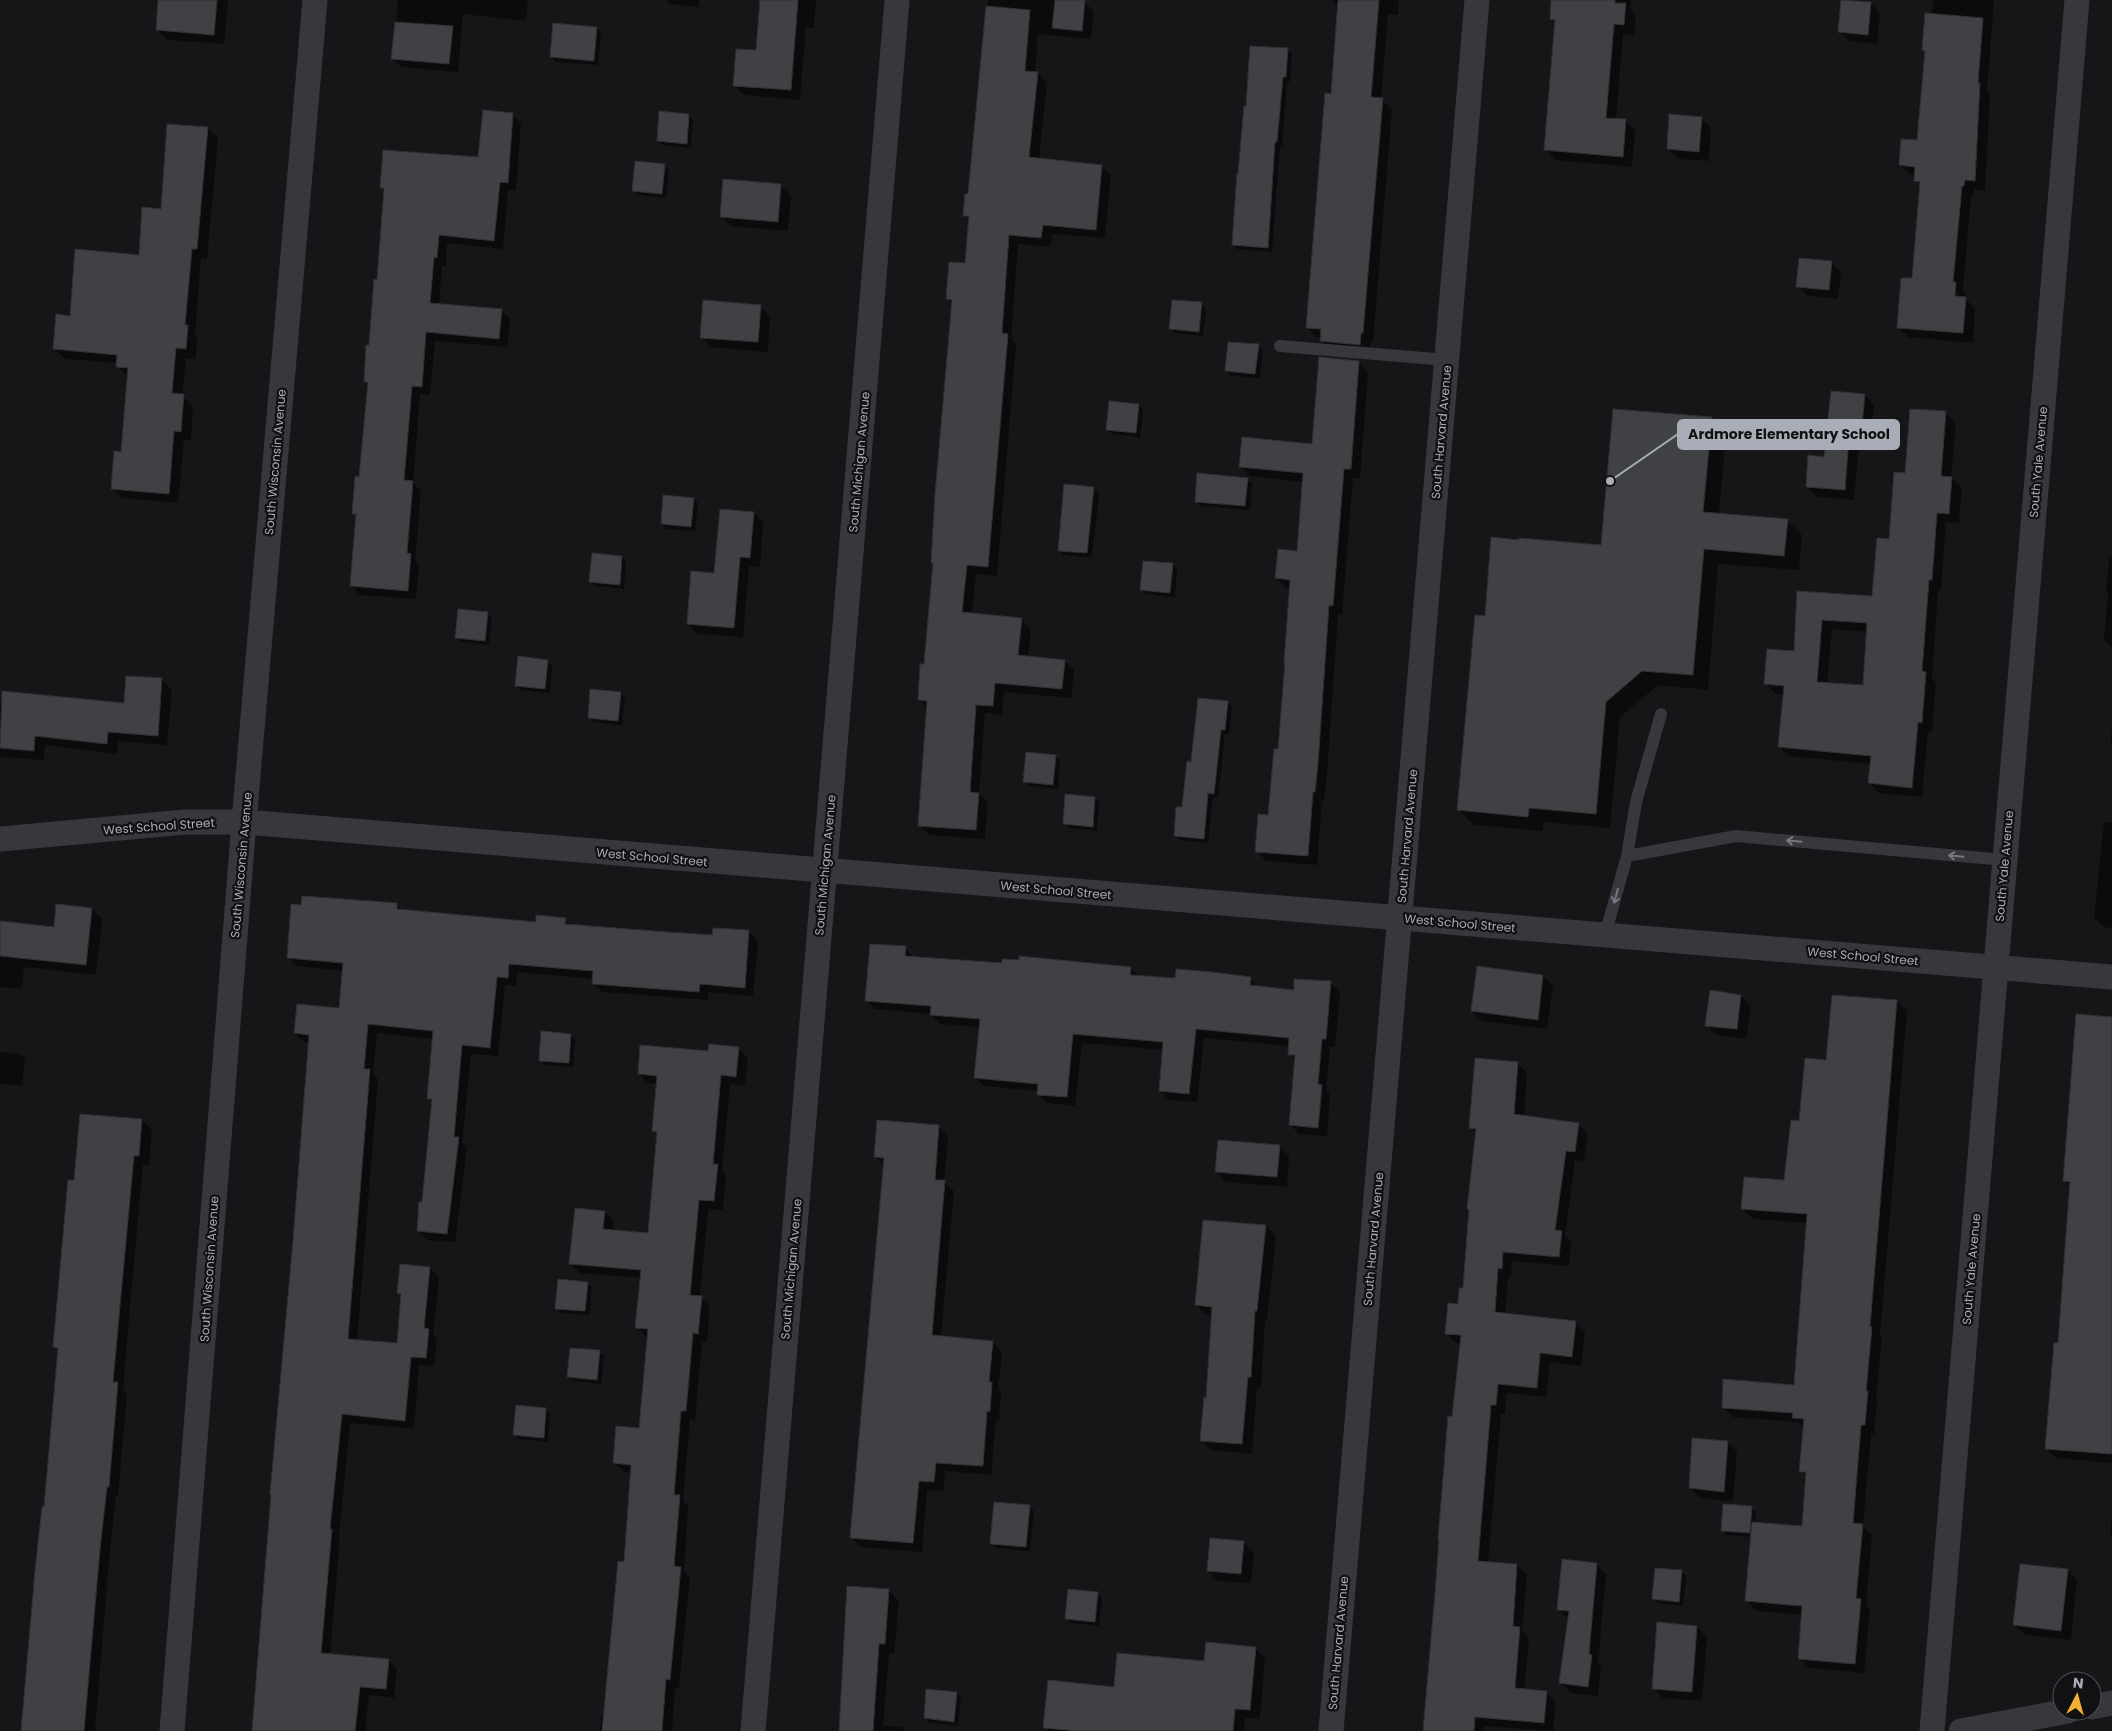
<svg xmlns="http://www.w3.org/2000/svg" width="2112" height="1731" font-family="Poppins,sans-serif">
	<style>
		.shadow { fill: #0007; fill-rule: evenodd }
		.building { fill: #404145; stroke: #303034; fill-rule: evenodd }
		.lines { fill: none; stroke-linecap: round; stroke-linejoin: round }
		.lane { stroke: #37383d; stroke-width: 12 }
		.street { stroke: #37383d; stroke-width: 25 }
		.oneway { stroke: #757881 }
		.labels { text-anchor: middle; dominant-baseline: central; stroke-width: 4.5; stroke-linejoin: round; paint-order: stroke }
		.street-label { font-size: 12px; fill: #a8adb8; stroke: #111113 }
		.leader { fill: none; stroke: #a8adb8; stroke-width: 2 }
		.callout-dot { fill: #a8adb8; stroke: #111113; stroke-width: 2 }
		.callout { fill: #a8adb8; stroke: #a8adb8; stroke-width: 2 }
		.callout-label { font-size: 14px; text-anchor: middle; font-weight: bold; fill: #111 }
	</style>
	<rect width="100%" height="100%" fill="#161618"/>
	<path class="shadow" d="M160,0H228L224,44L167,40L157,30Z
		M398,0H528L526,21L463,14L458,72L401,67L393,59Z
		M666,0H699V7L670,4Z
		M762,0H816L814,28L806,27L800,100L744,95L734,85L757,52Z
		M988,0H1060L1084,2L1094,11L1091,39L1038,34L1035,73H1038L1047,83L1039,159L1101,166L1111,175L1105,238L1052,234L1050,247L1018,244L1011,338L1016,344L997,576L976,574L972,614L1021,620L1031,629L1028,657L1065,661L1074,670L1071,698L1004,692L1002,715L985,713L979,794L988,803L985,839L929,835L920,825L928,709L919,700L925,665L934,564L932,562L953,305L947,299L966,264L970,220L965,215L970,196Z
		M1332,0H1399L1398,15L1388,14L1381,99L1392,109L1373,342H1370V354L1331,351L1321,341V338H1317L1307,328L1332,95L1339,7Z
		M1558,0H1631L1630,9L1636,15L1634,35L1623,34L1616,120L1626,121L1635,131L1632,167L1556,160L1546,150Z
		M1933,0H1994L1987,92L1990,95L1985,191L1974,189V195H1971L1963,291L1966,293L1965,298L1975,309L1973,343L1908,337L1898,327L1913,280L1921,186L1915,181L1916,176L1910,175L1900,165L1918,142L1926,53L1923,50L1932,14Z
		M1870,3L1880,13L1877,44L1849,41L1839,31Z
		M597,28L601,33L598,65L556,62L551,57Z
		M1287,49L1292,54L1290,82L1287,81L1282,146H1280L1272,252L1237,249L1233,245L1247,107Z
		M512,114L521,123L516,191L508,190L503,249L447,243L446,266H442L439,305L501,310L510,319L507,347L435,341L430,395L420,394L413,483L421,491L415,560L419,564L416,599L360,595L351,586L357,517L353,513L360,478L369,385L365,381L378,281L385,191L382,187L479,159Z
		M689,115L693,120L691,148L662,145L658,140Z
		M1701,118L1711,128L1709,161L1678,159L1668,149Z
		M208,128L218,138L207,259L201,258L195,334L197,337L196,359L186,358L182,396L193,406L191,441L184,440L178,503L122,498L112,488L122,453L129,377L117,367L118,363L65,359L55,349L71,317L140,256L162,210Z
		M664,166L669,170L666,198L638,195L633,190Z
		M781,186L791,196L788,231L731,226L722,217Z
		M1831,262L1841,272L1838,299L1808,296L1798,286Z
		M1202,304L1206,308L1203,336L1175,333L1170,329Z
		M760,306L770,316L768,352L711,347L701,337Z
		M1258,346L1263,350L1260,378L1231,376L1227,371Z
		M1358,362L1368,372L1360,478H1353L1342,615L1338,614L1327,774L1324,801H1322L1317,865L1266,861L1257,851L1269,816L1280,751L1291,588H1286L1277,578L1298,552L1304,482L1250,476L1240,466L1313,446Z
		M1865,395L1874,405L1871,434L1860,433L1854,500L1817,497L1807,487Z
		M1138,405L1143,410L1140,437L1112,434L1107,430Z
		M1912,410L1946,413L1956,423L1951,477L1962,488L1959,523L1946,522L1941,590H1938L1932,679L1936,683L1932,732H1928L1922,797L1879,793L1869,783L1871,764L1789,756L1779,747L1784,694H1776L1766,684L1795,653L1798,592L1873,597L1890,540L1906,474ZM1832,629L1868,632L1864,687L1827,684Z
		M1711,418L1726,433L1719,515L1787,520L1802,535L1799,570L1718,564L1708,690L1658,685L1620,717L1610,828L1543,822V831L1474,825L1459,810L1486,617L1602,546Z
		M1247,479L1252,484L1250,510L1201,506L1196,502Z
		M1065,485L1094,488L1099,493L1092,557L1063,555L1059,550Z
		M693,499L698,503L695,531L666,529L662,524Z
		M754,513L763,523L760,567L749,566L743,637L698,634L688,624L715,574Z
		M622,557L626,562L624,589L595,586L591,582Z
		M2109,557H2112V647L2104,640L2108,593L2106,591Z
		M1173,565L1177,569L1175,597L1146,594L1141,590Z
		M487,613L492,618L489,645L461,642L456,638Z
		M547,661L552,665L550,693L521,690L516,686Z
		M162,680L172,690L167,745L118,741L117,754L45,745L44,760L0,757V701L125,705Z
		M620,693L625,698L622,725L594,722L589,718Z
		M1227,702L1232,707L1229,734H1225L1218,798L1213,797L1208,843L1180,840L1175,836L1183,809L1192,763Z
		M2112,723V745L2111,744Z
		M1056,756L1060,761L1058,789L1029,786L1024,781Z
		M1095,798L1099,803L1097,831L1069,828L1064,823Z
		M2104,822L2112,823V928L2104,927L2094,917Z
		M397,904L403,911L537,924L565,919L572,926L713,936L749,932L758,941L753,996L708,992V1000L602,992L593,983L594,979L517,972L516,986L505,985L498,1056L471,1054L462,1143L467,1147L455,1242L427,1240L418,1231L423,1203L433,1103L428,1098L434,1039L377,1033L373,1074L378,1079L357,1341L398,1344L402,1297L398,1293L430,1268L439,1277L433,1335L437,1339L434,1366L419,1365L414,1429L350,1423L339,1538L340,1539L330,1655L388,1660L397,1669L394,1698L369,1695L365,1731H253L310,1042H304L295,1033L340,1009L344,971L297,966L288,958Z
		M92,909L102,919L96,975L24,967L22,989L0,987V922L55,928Z
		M905,948L914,958L1003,965L1130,968L1140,977L1176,980L1250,978L1259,987L1295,991L1331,983L1340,992L1335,1047H1330L1326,1091L1330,1095L1327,1136L1299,1134L1290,1124L1296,1061L1289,1054L1290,1046L1204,1038L1197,1102L1169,1100L1160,1091L1164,1050L1082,1043L1075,1106L1047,1103L1038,1094V1091L984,1086L975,1077L981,1027L940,1024L931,1014L875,1009L866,1000Z
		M1543,976L1553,986L1547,1029L1482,1021L1472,1011Z
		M1741,996L1751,1006L1746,1039L1717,1035L1707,1025Z
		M1897,1001L1907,1011L1880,1336L1882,1338L1876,1401L1877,1402L1874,1434H1871L1863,1526L1872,1535L1866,1605L1870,1610L1864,1673L1809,1668L1799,1658L1803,1615L1757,1611L1747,1601L1752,1537L1727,1535L1722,1530L1751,1507L1756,1512L1755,1524L1803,1527L1807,1477L1801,1471L1803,1428L1798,1422L1733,1417L1723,1407L1795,1386L1808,1223L1753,1219L1743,1209L1785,1181L1800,1123L1828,1061Z
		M2112,1018V1463L2056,1458L2046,1448L2059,1344L2071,1188L2064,1181Z
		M571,1035L575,1040L573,1067L545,1065L540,1060Z
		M739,1049L748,1058L745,1086L730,1084L722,1171L726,1175L723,1210L708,1209L700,1297L710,1307L707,1342H702L695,1420L690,1419L683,1500L688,1506L684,1571L690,1577L679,1688H675L672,1731H600L601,1716H605L626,1563L632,1473L624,1472L614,1463L640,1429L649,1337H646L637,1328L641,1278L580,1273L570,1263L604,1212L614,1221L613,1231L650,1234L658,1135L654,1131L658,1084L648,1083L639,1074L709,1052Z
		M0,1052L20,1054L25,1058L22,1086L0,1084Z
		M1517,1063L1527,1073L1524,1117L1578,1124L1588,1134L1584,1161L1575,1160L1565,1236L1571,1242L1569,1266L1512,1261L1511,1278H1508L1505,1314L1575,1323L1585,1332L1581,1366L1550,1362L1546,1397L1507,1393L1505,1414H1501L1488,1563L1517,1565L1527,1575L1522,1631L1529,1638L1524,1690L1546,1692L1556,1702L1553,1731L1484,1726V1731H1424L1461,1343H1456L1446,1333L1464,1290L1470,1210L1469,1209L1477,1134L1471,1128Z
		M81,1115L142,1120L152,1130L149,1166L143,1165L131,1295L123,1389L127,1393L118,1496H116L109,1560L95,1731H22L45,1509L59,1351L54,1347L75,1182Z
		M878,1121L939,1127L948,1136L944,1182L954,1191L941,1337L993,1342L1002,1352L998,1390L1001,1392L999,1420H996L991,1475L945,1471L943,1491L927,1490L922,1552L861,1547L852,1538L884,1166L875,1156Z
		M1279,1146L1289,1156L1287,1187L1226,1182L1216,1172Z
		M1204,1221L1266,1226L1276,1236L1267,1320H1265L1261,1387H1257L1252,1454L1211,1450L1201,1440L1207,1399L1213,1315H1206L1196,1305Z
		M587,1283L592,1287L589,1315L561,1313L556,1308Z
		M599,1352L604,1356L601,1384L573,1381L568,1377Z
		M546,1410L550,1414L548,1442L519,1439L515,1435Z
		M1728,1442L1737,1452L1733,1501L1700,1498L1690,1488Z
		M1029,1506L1034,1511L1030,1551L996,1548L991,1544Z
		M2112,1515V1535L2110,1534Z
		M1244,1543L1254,1553L1251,1583L1218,1581L1208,1571Z
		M1596,1564L1606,1574L1598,1663L1601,1666L1598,1696L1571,1693L1561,1683L1569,1620L1559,1610Z
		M2067,1570L2077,1580L2071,1640L2025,1635L2015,1625Z
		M1681,1571L1686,1576L1683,1606L1658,1603L1653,1599Z
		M889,1591L899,1601L894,1654L889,1653L883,1726L902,1727L905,1731H839Z
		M1097,1593L1102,1598L1099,1626L1071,1623L1066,1618Z
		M1697,1627L1707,1637L1702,1701L1663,1698L1653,1688Z
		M1255,1648L1265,1658L1260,1719L1245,1718L1244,1731H1048L1045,1727L1116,1688Z
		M956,1693L961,1698L958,1726L930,1723L925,1718Z"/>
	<path class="building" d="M158,0H217L214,35L156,30Z
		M760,0H798L791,90L733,86L736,49L756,50Z
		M1055,0H1085L1082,31L1052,28Z
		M1338,0H1379L1371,97L1383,98L1363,333H1361L1360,345L1320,341L1321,329L1306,328L1325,93L1331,94Z
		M1551,0H1615V3H1626L1624,25L1614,24L1606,118L1626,119L1623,157L1544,150L1555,20L1550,19Z
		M1841,0L1871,2L1868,35L1838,32Z
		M986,6L1030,10L1025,71L1038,72L1029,157L1102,165L1096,230L1043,225L1041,238L1009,235L1002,333L1008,334L988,567L967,565L962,612L1022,618L1018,655L1065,660L1062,689L995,683L993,706L976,705L970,792L979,793L976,830L918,826L927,701L918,700L920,664H924L933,563H931L935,495L952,300L946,299L949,262L965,263L969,216H963L965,194H968Z
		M1925,13L1983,18L1978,83H1980L1975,181L1965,180L1964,186H1962L1953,282H1956L1955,296L1966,297L1963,333L1897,328L1901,278H1912L1920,182L1914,181L1915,167L1899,165L1901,139L1917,140L1925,51L1922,50Z
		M395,22L453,26L449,64L391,59Z
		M553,23L597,27L594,61L550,57Z
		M1250,46L1288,48L1286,77H1283L1277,142H1275L1268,248L1232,245L1237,173L1238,174L1244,106H1246Z
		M483,110L513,113L508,183L500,182L494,241L439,235L437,258L434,257L430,303L502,309L499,339L426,332L422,387L412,386L404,480L413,481L407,553L411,554L408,591L350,586L356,514H352L355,476L359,477L368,382H364L366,345H369L374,279L377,280L384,188H380L383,150L478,157Z
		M659,111L689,114L687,144L657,141Z
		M1669,114L1702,117L1699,152L1667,149Z
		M167,124L208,127L197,249H192L185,325H188L186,349L176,348L172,393L184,394L181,432L174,431L169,494L111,489L114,451L121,452L128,368L116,367L117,355L53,349L56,314L70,316L75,249L139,255L142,207L161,209Z
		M635,161L665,164L662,194L632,191Z
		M723,179L781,184L778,222L720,217Z
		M1799,258L1832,261L1829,290L1796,287Z
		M703,300L761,305L758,342L700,338Z
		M1172,300L1202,302L1199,332L1169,329Z
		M1228,342L1259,344L1255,374L1225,371Z
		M1319,357L1359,361L1351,469H1344L1333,606L1329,605L1318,764L1315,792H1313L1308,856L1255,852L1258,814L1268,815L1274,749H1278L1285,663H1284L1290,580L1275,578L1278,549L1297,551L1303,473L1239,467L1242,437L1312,444Z
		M1831,391L1865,394L1862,425L1850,424L1845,490L1806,487L1808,455L1824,457Z
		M1109,401L1139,404L1136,433L1106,430Z
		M1613,409L1712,417L1703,512L1788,519L1784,556L1704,549L1693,675L1642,671L1606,702L1596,814L1529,808L1528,817L1457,810L1475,615L1485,616L1491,537L1519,540V538L1601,545Z
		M1910,409L1946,411L1941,476L1952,477L1949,514L1937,513L1932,580H1929L1922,671L1926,672L1922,723L1918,722L1912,788L1868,783L1871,756L1778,747L1784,686L1764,684L1767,649L1794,651L1797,591L1872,596L1877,538L1889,539L1894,472L1905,473ZM1822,620L1867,623L1863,685L1817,682Z
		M1197,473L1248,478L1245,506L1195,502Z
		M1064,484L1094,487L1087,553L1058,551Z
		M663,495L694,498L691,527L661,524Z
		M720,509L754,512L750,558L740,557L734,628L687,624L691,571L714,573Z
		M592,553L622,556L620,585L589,582Z
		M1143,561L1173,563L1170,593L1140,590Z
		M458,609L488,612L485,641L455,638Z
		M518,656L548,660L545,689L515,686Z
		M126,676L162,678L158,736L108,732L107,744L35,736L34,751L0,748L2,691L124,703Z
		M590,689L621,692L618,721L588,718Z
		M1198,698L1228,701L1225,730H1221L1214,794L1208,793L1204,839L1174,836L1176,807H1182L1187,761L1191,762Z
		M1026,752L1056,755L1053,785L1023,782Z
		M1065,794L1095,797L1093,827L1063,824Z
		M302,896L397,903V909L536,922V915L566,918L565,924L667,932L712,935L713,928L749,930L745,988L700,984L699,992L592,984L593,971L509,964L508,978L497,977L490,1048L462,1045L454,1137H459L447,1234L417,1231L419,1202H422L432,1099H427L433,1031L368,1024L364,1069H370L348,1339L397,1343L401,1294L397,1293L400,1264L430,1267L424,1328L429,1329L426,1358L411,1357L405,1421L342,1414L330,1529H332L321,1653L389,1659L386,1689L360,1687L355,1731H252L271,1495L270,1494L293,1241L309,1035L294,1033L297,1004L339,1008L343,963L287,958L291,904L301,905Z
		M56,904L92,908L86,965L0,956V921L54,927Z
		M870,944L906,946L905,956L1002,963V959L1019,960V956L1131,967L1130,975L1175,978L1176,969L1212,972L1251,977L1250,985L1294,990V979L1331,981L1326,1039H1322L1318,1084L1322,1085L1318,1128L1289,1125L1295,1055H1288L1289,1038L1196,1029L1189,1094L1159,1091L1163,1042L1073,1034L1067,1097L1037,1095L1038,1084L974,1078L980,1019L930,1015L931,1006L865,1001Z
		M1477,966L1543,975L1538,1020L1471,1011Z
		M1710,990L1741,995L1737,1029L1705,1026Z
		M1832,995L1897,1000L1870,1327H1872L1866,1391H1868L1865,1425H1861L1853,1523L1863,1524L1856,1598L1861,1599L1855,1664L1798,1659L1802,1606L1745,1601L1752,1522L1802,1526L1806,1472H1799L1804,1419L1792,1418L1793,1413L1722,1408L1723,1379L1794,1385L1807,1214L1741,1209L1744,1177L1784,1180L1791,1120L1799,1121L1805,1058L1826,1060Z
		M2076,1014L2112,1017V1454L2045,1449L2054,1343H2058L2065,1248L2070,1182L2063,1181Z
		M541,1031L571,1034L569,1063L539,1061Z
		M709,1044L739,1047L736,1077L721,1075L713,1164H718L714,1201L699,1200L690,1295L702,1296L698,1334L693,1333L686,1411H681L674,1495H680L674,1566L681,1567L670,1680L666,1679L662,1731H602L618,1561L624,1562L631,1465L613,1463L616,1426L639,1428L648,1329L635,1328L641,1270L569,1264L575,1208L605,1211L603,1229L648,1233L657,1132L652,1131L657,1076L638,1074L640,1045L708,1051Z
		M1475,1058L1518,1062L1514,1114L1579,1123L1575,1152L1566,1151L1555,1230L1562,1231L1559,1257L1503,1252L1502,1269L1498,1268L1495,1312L1576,1321L1572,1357L1540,1353L1537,1388L1498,1384L1496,1405H1491L1478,1561L1517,1564L1513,1626L1520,1627L1515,1688L1547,1691L1544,1723L1475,1717L1474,1731H1423L1435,1593L1439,1540H1438L1448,1416L1452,1417L1461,1335L1445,1334L1448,1303L1458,1304L1459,1288H1463L1469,1209H1467L1476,1129L1469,1128Z
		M80,1114L142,1119L139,1156H134L122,1284L113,1382H118L109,1487H107L100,1549L84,1731H21L35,1571L42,1507H44L58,1348L53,1347L68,1180H74Z
		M877,1120L939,1125L935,1180H945L932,1335L993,1341L989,1382H992L990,1412L987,1411L983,1466L936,1463L934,1482L919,1481L913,1543L850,1538L884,1158L874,1157Z
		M1218,1140L1280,1145L1277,1177L1215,1172Z
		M1203,1220L1266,1225L1257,1311H1255L1251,1377H1248L1242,1444L1200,1441L1204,1397L1206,1398L1212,1307L1195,1305Z
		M558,1279L588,1282L585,1311L555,1309Z
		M570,1348L600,1350L597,1380L567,1377Z
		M516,1405L546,1408L544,1438L513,1435Z
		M1692,1438L1728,1441L1724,1492L1689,1488Z
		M994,1502L1030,1505L1026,1547L990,1544Z
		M1723,1504L1752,1506L1750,1533L1721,1531Z
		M1210,1538L1244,1541L1241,1574L1207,1571Z
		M1562,1559L1597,1563L1589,1654L1592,1655L1588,1687L1559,1683L1569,1611L1557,1610Z
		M2020,1564L2068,1569L2061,1631L2013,1625Z
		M1655,1568L1682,1570L1679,1602L1652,1599Z
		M847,1586L889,1589L885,1644H879L873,1731H839Z
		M1068,1589L1098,1592L1095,1622L1065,1619Z
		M1657,1622L1697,1626L1692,1692L1652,1689Z
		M1206,1642L1256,1647L1250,1710L1235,1709L1233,1731H1079L1043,1728L1048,1680L1114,1687L1117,1653L1204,1661Z
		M926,1689L957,1692L954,1722L924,1718Z"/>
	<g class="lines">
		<path class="lane" d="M1280,346L1447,360
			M1627,856L1736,836L2005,860
			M1605,935L1627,856L1636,802L1661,714"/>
		<path class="street" d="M0,839L185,822H244L2112,977
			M2092,1707L2112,1703
			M172,1731L244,822L315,0
			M753,1731L897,0
			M1331,1731L1477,0
			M1932,1731L2077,0
			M1961,1731L2068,1711"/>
	</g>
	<defs><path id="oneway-shaft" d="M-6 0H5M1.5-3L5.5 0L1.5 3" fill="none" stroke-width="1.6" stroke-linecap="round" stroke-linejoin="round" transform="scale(1.25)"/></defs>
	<g class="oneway">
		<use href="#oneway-shaft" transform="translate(1794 841) rotate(-175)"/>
		<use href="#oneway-shaft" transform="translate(1956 856) rotate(-175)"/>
		<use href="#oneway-shaft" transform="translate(1616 896) rotate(105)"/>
	</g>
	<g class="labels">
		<g class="street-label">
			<text transform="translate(1441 432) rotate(-85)">South Harvard Avenue</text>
			<text transform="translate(275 462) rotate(-85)">South Wisconsin Avenue</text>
			<text transform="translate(859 462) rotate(-85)">South Michigan Avenue</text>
			<text transform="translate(2038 462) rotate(-85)">South Yale Avenue</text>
			<text transform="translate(159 826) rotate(-4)">West School Street</text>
			<text transform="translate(1407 836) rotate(-85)">South Harvard Avenue</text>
			<text transform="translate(652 857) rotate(5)">West School Street</text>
			<text transform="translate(241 865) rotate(-85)">South Wisconsin Avenue</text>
			<text transform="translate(825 865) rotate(-85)">South Michigan Avenue</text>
			<text transform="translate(2004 866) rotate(-85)">South Yale Avenue</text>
			<text transform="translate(1056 890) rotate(5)">West School Street</text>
			<text transform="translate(1460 923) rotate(5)">West School Street</text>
			<text transform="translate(1863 956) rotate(5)">West School Street</text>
			<text transform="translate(1373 1239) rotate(-85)">South Harvard Avenue</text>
			<text transform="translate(209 1269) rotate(-86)">South Wisconsin Avenue</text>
			<text transform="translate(791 1269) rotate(-85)">South Michigan Avenue</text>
			<text transform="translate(1971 1269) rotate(-85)">South Yale Avenue</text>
			<text transform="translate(1338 1643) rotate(-85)">South Harvard Avenue</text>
		</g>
	</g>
	<path class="leader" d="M1610 481L1678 434"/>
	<circle class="callout-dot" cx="1610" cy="481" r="5"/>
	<rect class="callout" x="1678" y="420" width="221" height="29" rx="5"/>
	<g class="callout-label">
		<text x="1789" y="439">Ardmore Elementary School</text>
	</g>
	<g transform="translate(2077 1696) rotate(6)"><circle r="24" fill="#111113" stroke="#4d4f55"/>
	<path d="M0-4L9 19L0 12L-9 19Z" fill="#f2b134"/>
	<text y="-8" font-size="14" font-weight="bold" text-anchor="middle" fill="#a8adb8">N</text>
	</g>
</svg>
